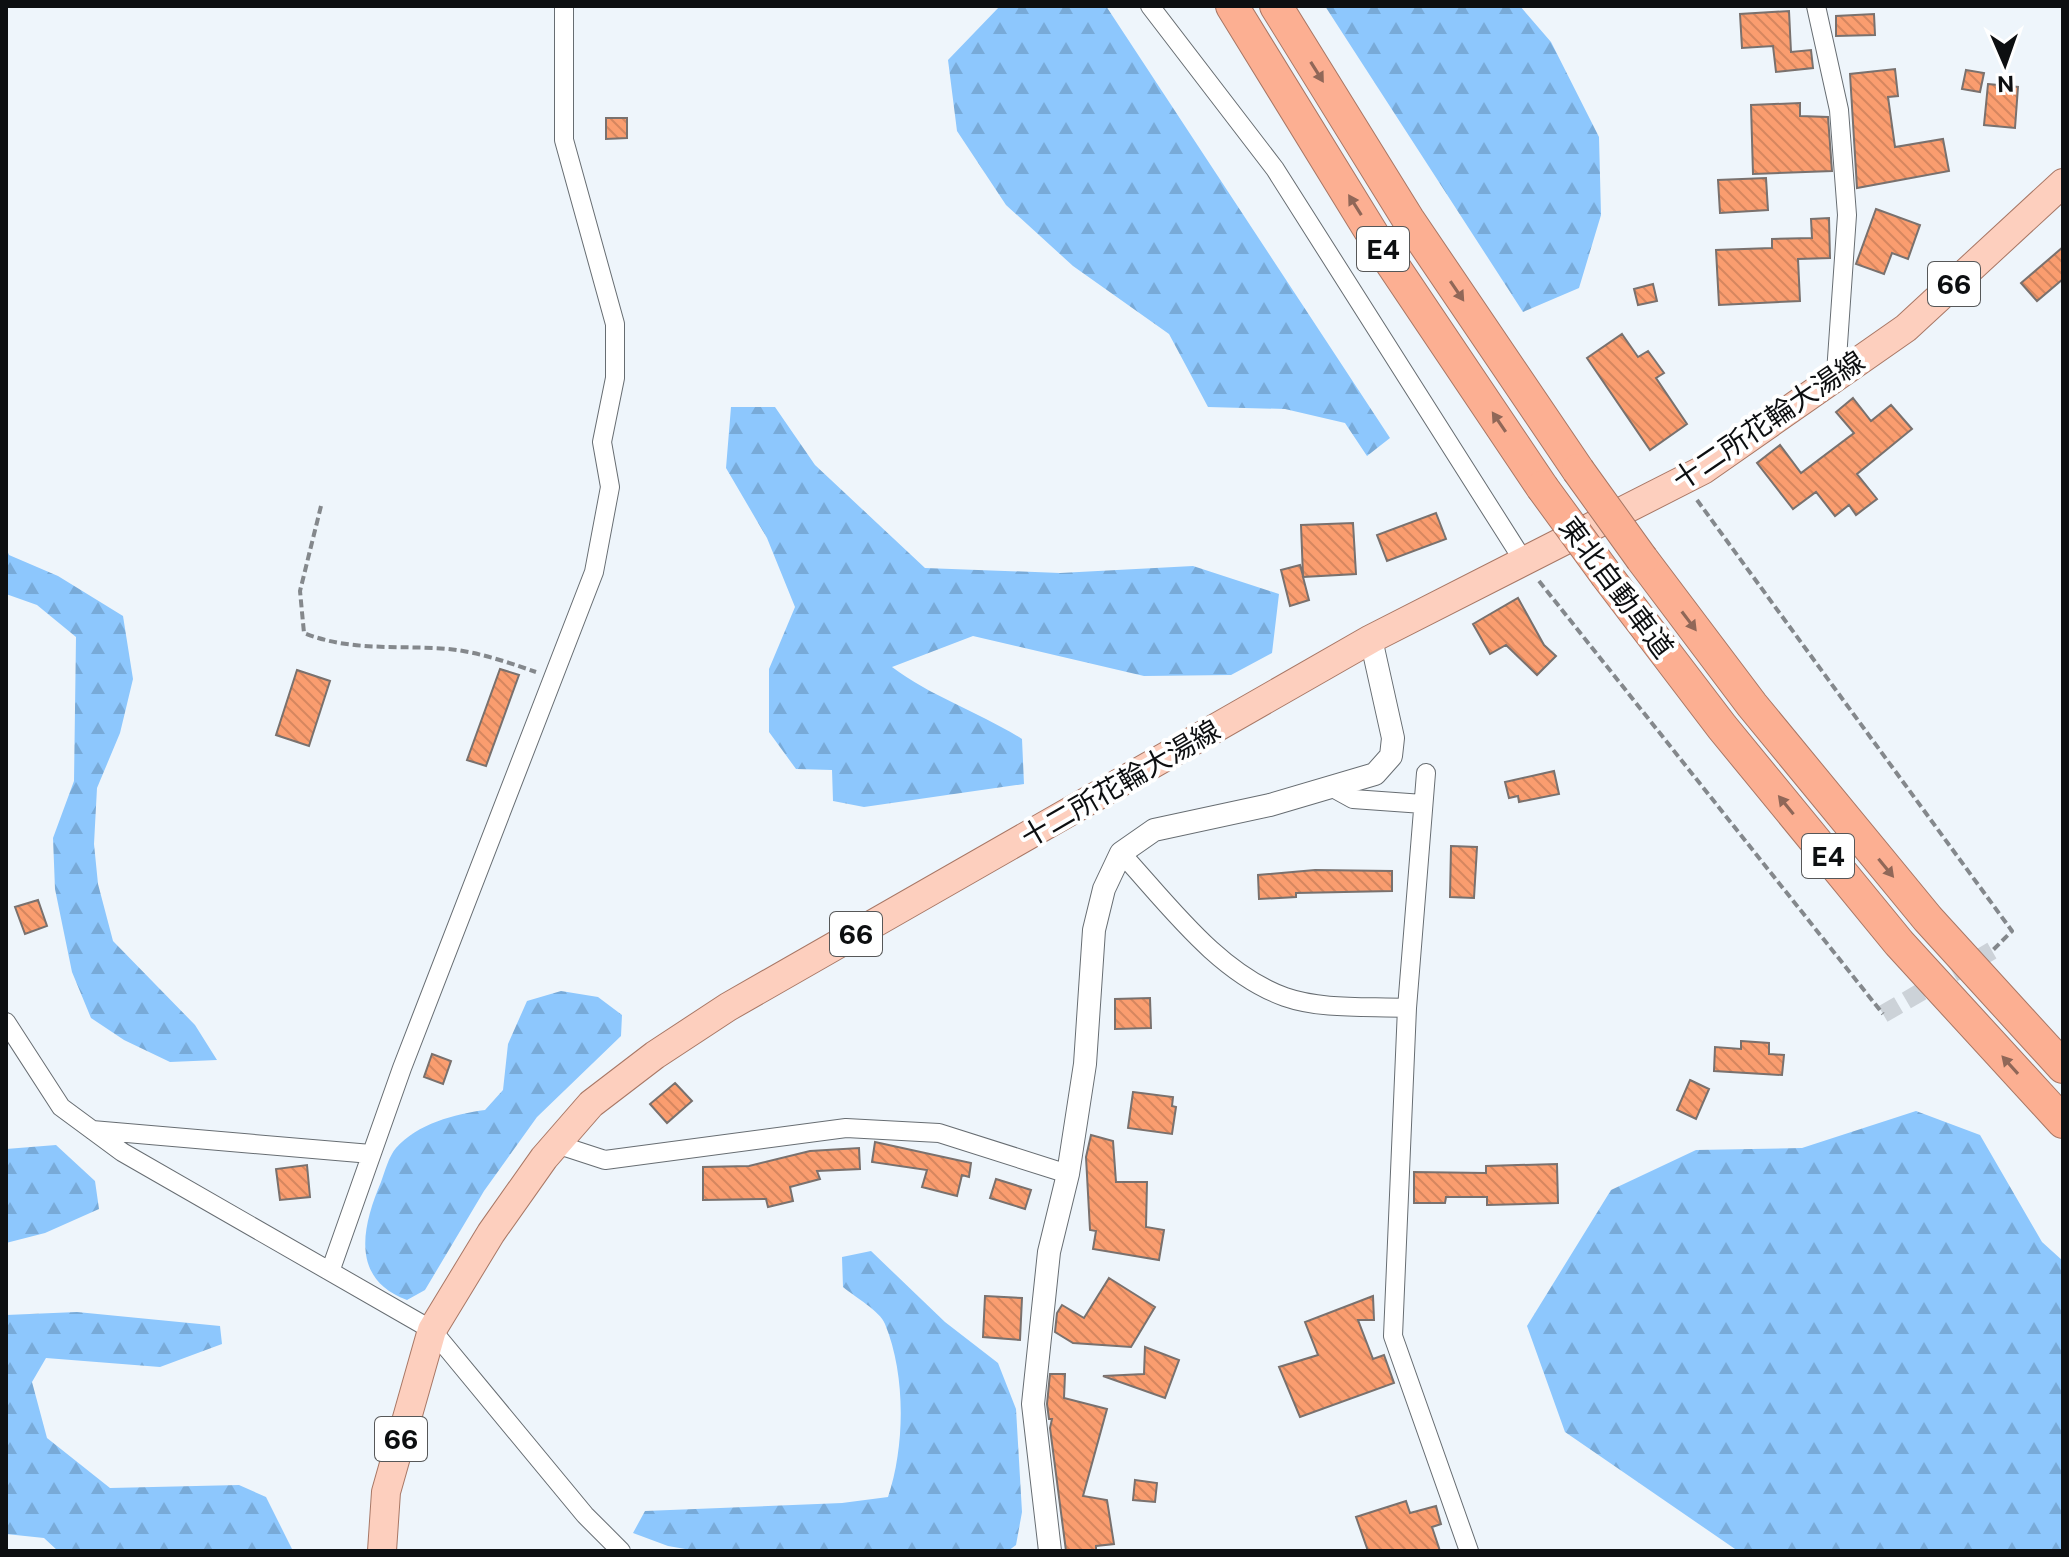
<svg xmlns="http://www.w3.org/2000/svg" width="2069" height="1557" font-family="'Public Sans','Noto Sans JP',sans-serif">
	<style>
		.forest { fill: url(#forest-firs) }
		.building { fill: url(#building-back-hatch); stroke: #79716e; stroke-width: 2 }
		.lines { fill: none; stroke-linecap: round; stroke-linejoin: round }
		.minor-tunnel { stroke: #ccd2d8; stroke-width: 18; stroke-dasharray: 18 9; stroke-linecap: butt }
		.minor-casing { stroke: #676d72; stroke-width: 20 }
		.tertiary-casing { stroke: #676d72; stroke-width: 24 }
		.primary-casing { stroke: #a87765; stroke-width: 30 }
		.motorway-casing { stroke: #a87765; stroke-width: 34 }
		.path { stroke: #84888c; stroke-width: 4; stroke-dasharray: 8 4; stroke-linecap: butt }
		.minor { stroke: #fff; stroke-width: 18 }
		.tertiary { stroke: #fff; stroke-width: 22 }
		.primary { stroke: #fdcfbe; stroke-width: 28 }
		.motorway { stroke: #fcaf92; stroke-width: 32 }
		.motorway-bridge-casing { stroke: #a87765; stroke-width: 34; stroke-linecap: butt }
		.motorway-bridge { stroke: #fcaf92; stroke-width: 32 }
		.oneway { fill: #906758 }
		.labels { text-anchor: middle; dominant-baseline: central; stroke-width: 8; stroke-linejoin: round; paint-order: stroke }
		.shield { fill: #fff; stroke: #565758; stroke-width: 2 }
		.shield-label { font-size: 26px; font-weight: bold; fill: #0d0f11 }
		.street-label { font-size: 28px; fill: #0d0f11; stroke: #fff }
	</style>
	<defs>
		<pattern id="forest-firs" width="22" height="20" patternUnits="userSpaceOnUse" patternTransform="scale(2)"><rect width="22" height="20" fill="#8dc7fd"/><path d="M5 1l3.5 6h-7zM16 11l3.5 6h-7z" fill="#78aad8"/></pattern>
		<pattern id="building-back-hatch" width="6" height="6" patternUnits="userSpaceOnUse" patternTransform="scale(2)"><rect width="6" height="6" fill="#fa9d6f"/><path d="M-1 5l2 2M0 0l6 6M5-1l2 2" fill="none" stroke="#d5865f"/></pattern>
	</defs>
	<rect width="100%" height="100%" fill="#eef5fb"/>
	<path class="forest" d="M1000,6H1106L1390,438L1367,456L1345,423L1285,409L1208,407L1169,334L1073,266L1006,205L957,131L948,60Z
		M1325,6H1520L1551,42L1599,137L1601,215L1579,288L1523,312Z
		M731,407H775L815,465L925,568L1060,573L1193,566L1279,594L1272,653L1231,675L1144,676L973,636L892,667C932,697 979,712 1022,739L1024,784L864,807L833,801L832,770L796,769L769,732V669L795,607L767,538L726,468Z
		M6,548L9,555L58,576L123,616L133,679L120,733L97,788L94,844L98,884L113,941L195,1025L217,1060L170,1062L124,1040L91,1018L72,972L55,889L53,838L74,781L76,637L37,605L6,594Z
		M561,991L598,997L622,1015L621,1036L537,1117L484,1191L425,1290L407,1300C350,1279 362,1227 381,1182C385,1171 389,1156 396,1148C417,1124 455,1114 485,1110L503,1090L508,1044L527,1001Z
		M1916,1111L1980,1135L2042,1242L2063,1261V1551H1738L1565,1432L1527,1326L1611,1190L1696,1150L1802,1148Z
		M56,1145L95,1181L99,1209L45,1233L6,1243V1149Z
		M871,1251L945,1322L998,1363L1016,1409L1022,1512L1016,1545L1008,1551H697L668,1546L633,1533L645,1511L842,1503L888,1497C905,1446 906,1375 885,1324C880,1311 855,1297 843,1287L842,1257Z
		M77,1312L220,1326L222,1344L160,1367L46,1358L32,1382L47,1438L110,1488L239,1485L266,1497L293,1551H58L44,1538L6,1534V1315Z"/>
	<path class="building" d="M1789,11L1791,52L1811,50L1813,68L1776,72L1773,46L1742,48L1740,14Z
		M1874,14L1875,35L1836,36V16Z
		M1895,69L1898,96L1888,97L1895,147L1943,139L1949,171L1857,188L1850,74Z
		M1966,70L1984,73L1980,92L1962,89Z
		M1988,84L2018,87L2015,128L1984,125Z
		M1800,103V116L1828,117L1832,171L1753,174L1751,105Z
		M606,118H627V138L606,139Z
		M1766,178L1768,210L1720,213L1718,180Z
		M1876,209L1920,225L1908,259L1892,253L1884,274L1856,264Z
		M1829,218L1830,258L1798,259L1800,301L1719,305L1716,250L1772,248V239L1812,238L1811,219Z
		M2063,247V279L2037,301L2021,283Z
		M1653,284L1657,301L1638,305L1634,289Z
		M1622,334L1638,357L1648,351L1664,373L1656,378L1687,424L1650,450L1587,358Z
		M1853,398L1871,421L1891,405L1912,429L1857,474L1877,499L1856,515L1849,505L1835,516L1816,492L1793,509L1757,463L1780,445L1801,473L1854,433L1836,412Z
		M1436,513L1446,539L1387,561L1377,535Z
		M1353,523L1356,574L1303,577L1309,600L1290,606L1281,570L1300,565L1303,576L1301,525Z
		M1518,598L1544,645L1556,656L1537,675L1506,645L1490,654L1473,624Z
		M500,669L519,675L486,766L467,760Z
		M297,670L330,681L309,746L276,735Z
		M1554,771L1559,794L1519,802L1518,796L1509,798L1505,782Z
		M1451,846L1477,847L1474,898L1450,897Z
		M1315,870L1392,871V891L1296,893V897L1259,899L1258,875Z
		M38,900L47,926L25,934L15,907Z
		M1150,998L1151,1028L1115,1029V999Z
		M1741,1041L1769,1043V1054L1784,1055L1782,1075L1714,1071L1715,1047L1741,1049Z
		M432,1054L451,1061L443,1084L424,1077Z
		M1690,1080L1709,1089L1696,1119L1677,1110Z
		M675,1083L692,1101L667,1123L650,1104Z
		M1133,1092L1173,1097L1172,1106L1176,1107L1172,1134L1128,1128Z
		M1091,1135L1113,1141L1116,1182H1147L1146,1227L1164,1230L1159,1260L1093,1249L1096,1231L1090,1230L1086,1157Z
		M875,1142L971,1163L969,1177L962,1175L957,1196L922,1187L927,1170L872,1162Z
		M859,1148L860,1169L817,1171L820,1179L790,1187L793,1201L768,1207L766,1199L703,1200V1167L749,1166L810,1151Z
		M1557,1164L1558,1203L1487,1205V1197H1446L1445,1203H1414V1172L1486,1173V1166Z
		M307,1165L310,1197L280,1200L276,1169Z
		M996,1179L1031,1190L1025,1209L990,1198Z
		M1109,1278L1155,1307L1131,1347L1073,1343L1055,1332L1057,1313L1062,1305L1084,1318Z
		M985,1296L1022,1298L1020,1340L983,1337Z
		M1373,1296L1374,1320H1358L1373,1359L1384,1355L1394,1383L1300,1417L1279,1367L1318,1355L1305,1322Z
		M1145,1347L1179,1360L1165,1398L1103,1376L1144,1374Z
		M1050,1374H1065L1064,1398L1107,1409L1083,1496L1107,1500L1114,1544L1096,1546V1551H1066L1050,1428L1052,1419H1049L1047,1404Z
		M1135,1480L1157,1483L1155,1502L1133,1500Z
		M1406,1501L1410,1513L1436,1506L1441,1524L1432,1527L1440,1551H1368L1356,1517Z"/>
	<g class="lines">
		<path class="minor-tunnel" d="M1883,1014L1993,950"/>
		<defs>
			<path id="minor" d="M1150,6L1275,169L1523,560
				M1816,6L1839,110L1847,215L1836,373
				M1426,773L1407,1008L1393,1336L1469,1551
				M1333,788L1353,799L1423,804
				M1121,853C1168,904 1218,973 1285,997C1322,1010 1369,1006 1407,1008
				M6,1022L61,1107L122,1152L432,1330L585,1515L621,1551
				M92,1130L371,1154
				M556,1144L605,1160L846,1128L939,1133L1068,1174
				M331,1269L402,1068L594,572L610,487L602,442L615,378V324L564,140V6"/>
			<path id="tertiary" d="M1050,1551L1033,1404L1049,1252L1068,1174L1085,1064L1094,930L1104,889L1121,853L1154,830L1270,805L1375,774L1391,756L1393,738L1371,639"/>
			<path id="primary" d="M382,1551L386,1492L432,1330L491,1233L544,1158L591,1104L655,1055L728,1007L1371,639L1703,470L1906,328L2063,183"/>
			<path id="motorway" d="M1232,6L1376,240L1542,487
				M1276,6L1408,219L1578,470
				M1642,559L1752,705L1928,919L2063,1067
				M1607,576L1722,727L1899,943L2063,1122"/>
		</defs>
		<use href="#minor" class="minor-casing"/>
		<use href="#tertiary" class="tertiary-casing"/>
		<use href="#primary" class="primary-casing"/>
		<use href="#motorway" class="motorway-casing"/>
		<path class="path" d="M1697,500L2012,931L1993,950
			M321,506L300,591L304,633C346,650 388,646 433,648C470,649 501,660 536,672
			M1539,581L1883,1014"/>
		<use href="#minor" class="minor"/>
		<use href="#tertiary" class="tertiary"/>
		<use href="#primary" class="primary"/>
		<use href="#motorway" class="motorway"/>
		<defs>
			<path id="motorway-bridge" d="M1578,470L1642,559
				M1542,487L1607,576"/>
		</defs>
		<use href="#motorway-bridge" class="motorway-bridge-casing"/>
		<use href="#motorway-bridge" class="motorway-bridge"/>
	</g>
	<defs><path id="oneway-solid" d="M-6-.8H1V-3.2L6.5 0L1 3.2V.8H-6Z" transform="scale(2)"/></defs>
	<g class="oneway">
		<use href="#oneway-solid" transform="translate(1317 72) rotate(58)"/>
		<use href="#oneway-solid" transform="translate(1355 205) rotate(-122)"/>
		<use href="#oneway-solid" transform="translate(1457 291) rotate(56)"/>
		<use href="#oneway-solid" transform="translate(1499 422) rotate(-124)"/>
		<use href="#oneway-solid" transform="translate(1689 621) rotate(53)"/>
		<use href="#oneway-solid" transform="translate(1786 805) rotate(-129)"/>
		<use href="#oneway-solid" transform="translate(1886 868) rotate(51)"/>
		<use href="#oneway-solid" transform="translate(2010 1065) rotate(-132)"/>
	</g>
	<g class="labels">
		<g class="shield">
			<rect x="1357" y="227" width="52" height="44" rx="6"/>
			<rect x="1928" y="262" width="52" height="44" rx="6"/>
			<rect x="1802" y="834" width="52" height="44" rx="6"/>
			<rect x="830" y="912" width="52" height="44" rx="6"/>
			<rect x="375" y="1417" width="52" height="44" rx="6"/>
		</g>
		<g class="shield-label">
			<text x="1383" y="249">E4</text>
			<text x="1954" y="284">66</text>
			<text x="1828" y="856">E4</text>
			<text x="856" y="934">66</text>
			<text x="401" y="1439">66</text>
		</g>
		<g class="street-label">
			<text transform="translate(1768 420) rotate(-34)">十二所花輪大湯線</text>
			<text transform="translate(1617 587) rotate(53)">東北自動車道</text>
			<text transform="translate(1120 783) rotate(-30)">十二所花輪大湯線</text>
		</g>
	</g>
	<rect width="2069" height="1557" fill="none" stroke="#0d0f11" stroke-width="16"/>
	<g transform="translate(2005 64) rotate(178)" stroke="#ffffff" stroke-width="6" paint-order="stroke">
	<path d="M0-6L14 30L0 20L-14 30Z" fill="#0d0f11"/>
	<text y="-12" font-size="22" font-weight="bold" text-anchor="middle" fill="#0d0f11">N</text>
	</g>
</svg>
